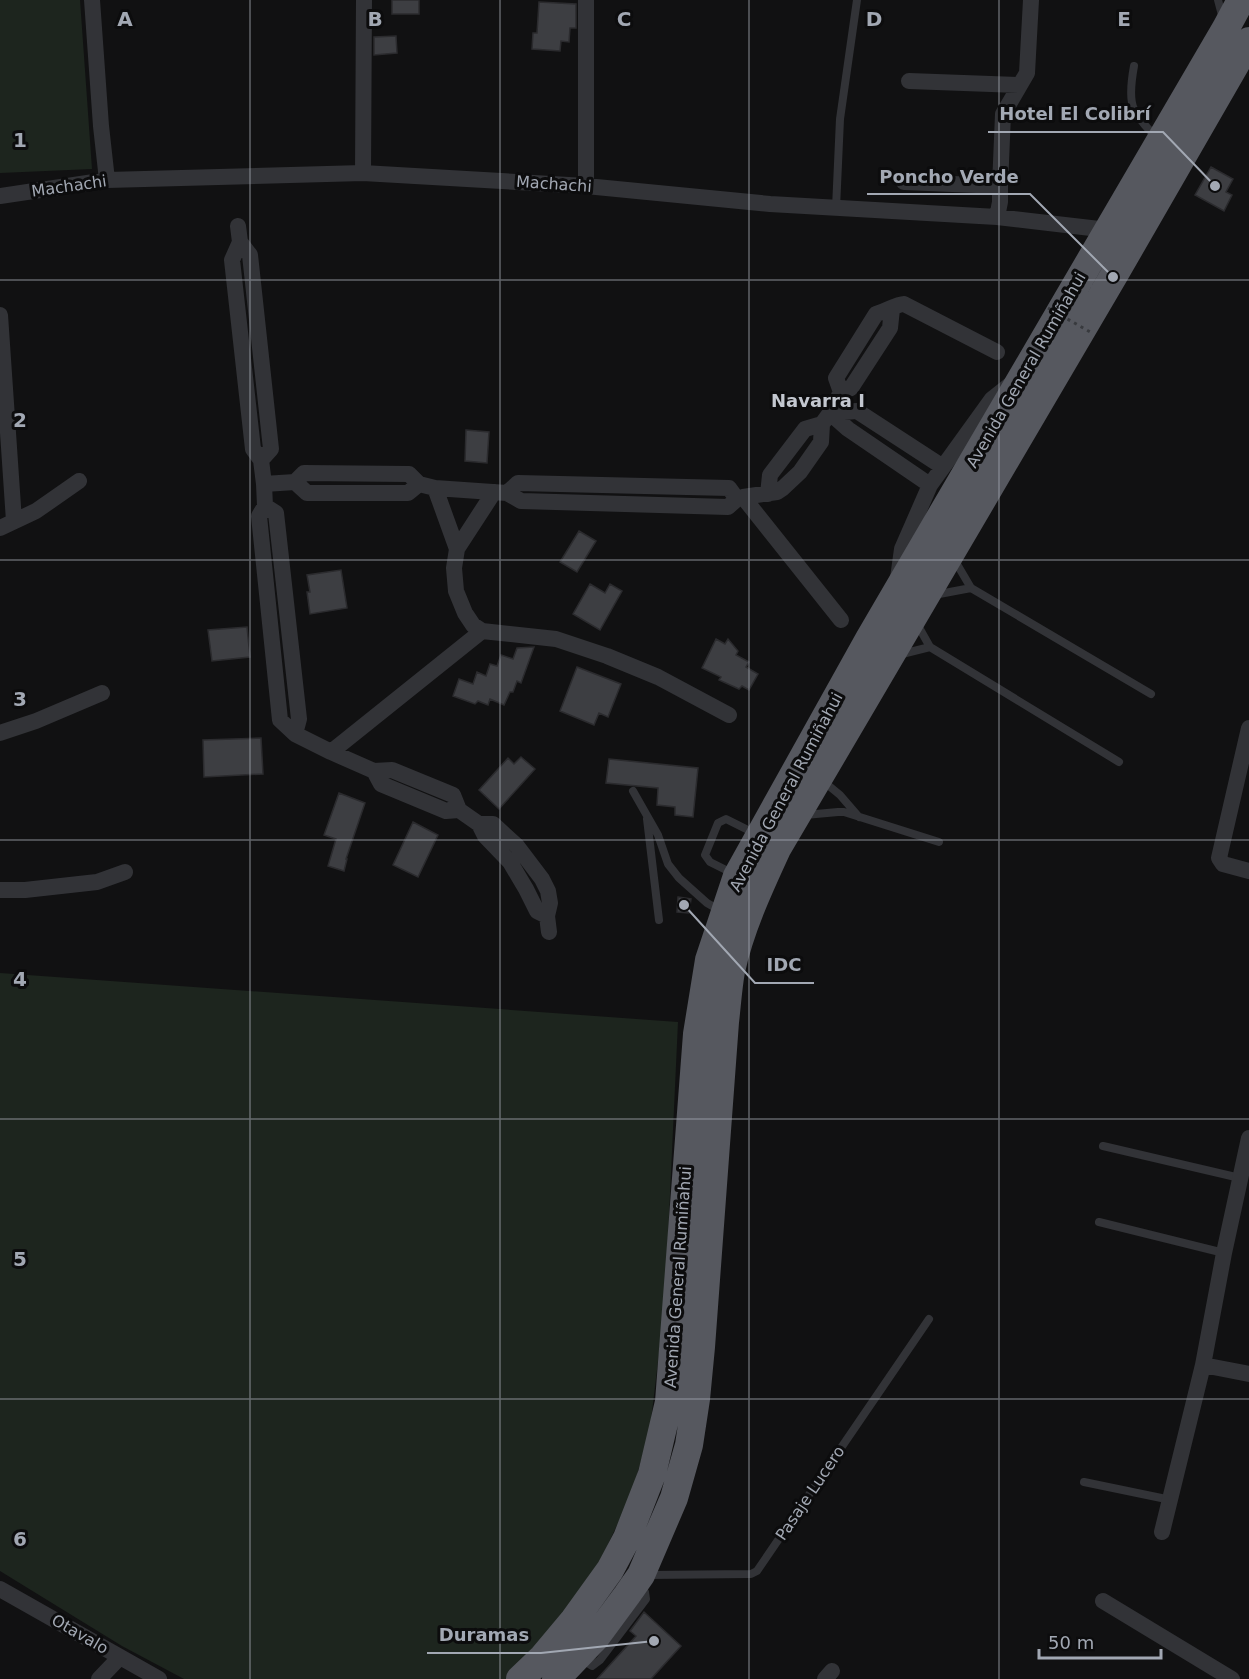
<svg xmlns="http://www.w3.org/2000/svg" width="1249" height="1679" font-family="'DejaVu Sans',sans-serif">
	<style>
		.green { fill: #1d251e }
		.building { fill: #3d3e42; stroke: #2b2b2e; stroke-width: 1.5 }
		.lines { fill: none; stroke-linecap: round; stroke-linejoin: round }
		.service { stroke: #323337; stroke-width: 8 }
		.minor { stroke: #323337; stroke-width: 16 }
		.trunk { stroke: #56585f; stroke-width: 28 }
		.path-bridge { stroke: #383a3e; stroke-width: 3; stroke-dasharray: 3 4.5; stroke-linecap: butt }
		.grid { fill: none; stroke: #a2a8b3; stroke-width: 1.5; stroke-opacity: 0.55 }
		.labels { text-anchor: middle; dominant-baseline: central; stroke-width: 6; stroke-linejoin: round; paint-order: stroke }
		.street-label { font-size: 16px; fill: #a2a8b3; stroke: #0c0c0d }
		.neighbourhood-label { font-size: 18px; font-weight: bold; fill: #c3c7cf; stroke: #0c0c0d }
		.grid-label { font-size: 20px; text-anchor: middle; font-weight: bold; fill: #a2a8b3; stroke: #0c0c0d; stroke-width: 6; stroke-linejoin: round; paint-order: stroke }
		.leader { fill: none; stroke: #a2a8b3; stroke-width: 2 }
		.callout-dot { fill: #a2a8b3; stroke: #0c0c0d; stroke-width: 2 }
		.callout-label { font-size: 18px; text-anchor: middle; font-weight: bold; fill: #a2a8b3; stroke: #0c0c0d; stroke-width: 6; stroke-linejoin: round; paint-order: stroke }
	</style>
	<rect width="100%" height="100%" fill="#111112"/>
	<path class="green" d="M0,0H80L92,169L0,173Z
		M0,973L678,1022L665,1302L650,1429L631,1496L599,1563L558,1622L506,1679H184L122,1646L0,1571Z"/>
	<path class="building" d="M392,0H419V14H392Z
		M539,2L576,4V28H570L569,42L561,41L560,51L532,49L533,33H537Z
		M396,36L397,53L374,55V37Z
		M1211,167L1233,179L1226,192L1232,195L1224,211L1195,195Z
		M466,430L489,432L487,463L465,461Z
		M579,531L596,541L577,572L560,562Z
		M341,570L347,608L310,614L307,592H310L307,575Z
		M590,584L605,593L610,584L622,591L600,630L573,614Z
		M247,627L250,657L212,661L208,630Z
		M716,639L725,644L728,639L738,651L736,655L749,662L746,667L758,674L749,690L742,686L739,689L719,680L721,677L702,668Z
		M534,647L521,683L517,681L513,692H510L504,705L490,699L488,705L478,701L475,704L453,696L459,679L473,684L477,672L486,676L490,664L497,666L501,655L513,659L517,648Z
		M577,667L621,684L608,717L599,713L594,725L560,711Z
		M261,738L263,774L204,777L203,740Z
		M521,757L535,769L499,809L479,790L508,758L514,764Z
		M609,759L698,768L693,817L675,815V807L657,805L658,788L606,783Z
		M339,793L365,803L346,859H347L344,871L328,866L336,839L324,835Z
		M413,822L438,835L418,877L393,865Z
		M678,897L691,899L689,913L677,912Z
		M644,1612L681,1646L651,1679H597L636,1636L630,1631Z"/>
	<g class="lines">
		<path class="service" d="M1218,0L1223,19
			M1134,66C1132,77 1129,99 1134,109C1138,118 1150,132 1158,138
			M836,208L840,119L857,0
			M954,559L971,588L1151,694
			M934,595L971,588
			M916,622L930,647L1119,762
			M898,655L930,647
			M823,781L840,795L859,817
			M633,791L658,835L668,864L679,878L707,903L721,911
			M805,815L838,812H844L939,842
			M647,819L659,920
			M734,874L710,862L705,855L718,823L726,819L756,834
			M1103,1146L1240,1178
			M1099,1222L1224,1253
			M1084,1482L1171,1500
			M647,1575L751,1574L757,1571L929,1319
			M581,1659L592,1666L600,1660L646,1599L645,1592L638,1585"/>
		<path class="minor" d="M92,0L101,126L107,180
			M586,0V186
			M909,81L1020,85
			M363,173L364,0
			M904,182L1000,186
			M0,196L107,180L363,173L586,186L770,204L997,217L1108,230
			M997,217L1000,202V186L1003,114L1027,73L1031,0
			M238,226L240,242L232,260L253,449L261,460L264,484L265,506L259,516L280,720L295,734L331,752L374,771L392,770L453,795L459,810L479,824H493L517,846L542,879L548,891L550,903L547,916L549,932
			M240,242L250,255L271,449L261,460
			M0,315L14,521
			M841,392L836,378L876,314C883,312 898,304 904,304L997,352
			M830,413L857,411L943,467
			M830,413L848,429L930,485
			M295,482L307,493H408L419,484
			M264,484L295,482L304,473L409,474L419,484L435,488L507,493L521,501L728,507L737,499L743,497L777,492L783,488L800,472L821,442L822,424L830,413L841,392L851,388L890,328L892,309
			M435,488L457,549
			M507,493L518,483L729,488L737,499
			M768,494L770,475L805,429L822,424
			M743,497L841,620
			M265,506L276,513L299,719L295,734
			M0,528L36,511L79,481
			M898,578L902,549L930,485L992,399L1011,384
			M482,631L473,625L465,613L456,591L454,568L457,549L494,492
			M1249,728L1219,858L1223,864L1249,871
			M0,733L36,721L102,693
			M331,752L482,631L556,639L607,656L658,677L729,715
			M374,771L381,784L446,811L459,810
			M479,824L485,836L510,862L526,889L537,911L547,916
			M0,890H25L97,882L125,872
			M1249,1138L1224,1253L1203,1365L1249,1374
			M1162,1532L1203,1365
			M0,1589L159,1679
			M1103,1601L1232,1679
			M99,1679L120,1657
			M825,1679L832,1671"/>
		<path class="trunk" d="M520,1679L543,1657L574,1620L610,1570L627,1538L652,1474L669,1402L697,1034L709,960L737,876L869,639L1226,28L1241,0
			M556,1679L596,1637L627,1595L641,1575L674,1498L689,1445L696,1399L701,1347L725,1022C727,1005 728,988 731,971C740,929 759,888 777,849L1113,277L1249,41"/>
		<path class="path-bridge" d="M1048,308L1092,333"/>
	</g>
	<path class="grid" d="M250,0V1679M500,0V1679M749,0V1679M999,0V1679M0,280H1249M0,560H1249M0,840H1249M0,1119H1249M0,1399H1249"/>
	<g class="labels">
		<g class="street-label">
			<text transform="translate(554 184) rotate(4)">Machachi</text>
			<text transform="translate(69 186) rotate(-8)">Machachi</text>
			<text transform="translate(1026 370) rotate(-60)">Avenida General Rumiñahui</text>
			<text transform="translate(786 792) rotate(-62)">Avenida General Rumiñahui</text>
			<text transform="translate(678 1277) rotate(-86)">Avenida General Rumiñahui</text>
			<text transform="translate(810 1493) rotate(-56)">Pasaje Lucero</text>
			<text transform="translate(80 1634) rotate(30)">Otavalo</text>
		</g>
		<g class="neighbourhood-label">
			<text x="818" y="400">Navarra I</text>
		</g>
	</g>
	<g class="grid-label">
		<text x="125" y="26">A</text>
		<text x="375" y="26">B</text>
		<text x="624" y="26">C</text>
		<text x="874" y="26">D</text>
		<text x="1124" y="26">E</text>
		<text x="20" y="147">1</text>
		<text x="20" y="427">2</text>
		<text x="20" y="706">3</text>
		<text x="20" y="986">4</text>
		<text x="20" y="1266">5</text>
		<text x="20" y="1546">6</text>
	</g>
	<path class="leader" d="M1215 186L1163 132H988M1113 277L1030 194H867M684 905L755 983H814M654 1641L541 1653H427"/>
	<g class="callout-dot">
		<circle cx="1215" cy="186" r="6"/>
		<circle cx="1113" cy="277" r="6"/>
		<circle cx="684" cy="905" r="6"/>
		<circle cx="654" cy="1641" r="6"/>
	</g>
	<g class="callout-label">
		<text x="1075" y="120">Hotel El Colibrí</text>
		<text x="949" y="183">Poncho Verde</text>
		<text x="784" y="971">IDC</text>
		<text x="484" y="1641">Duramas</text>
	</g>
	<path d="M1039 1649v9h122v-9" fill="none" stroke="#a2a8b3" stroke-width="3"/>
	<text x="1048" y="1649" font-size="18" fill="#a2a8b3" stroke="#0c0c0d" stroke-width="4.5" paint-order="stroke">50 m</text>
</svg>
